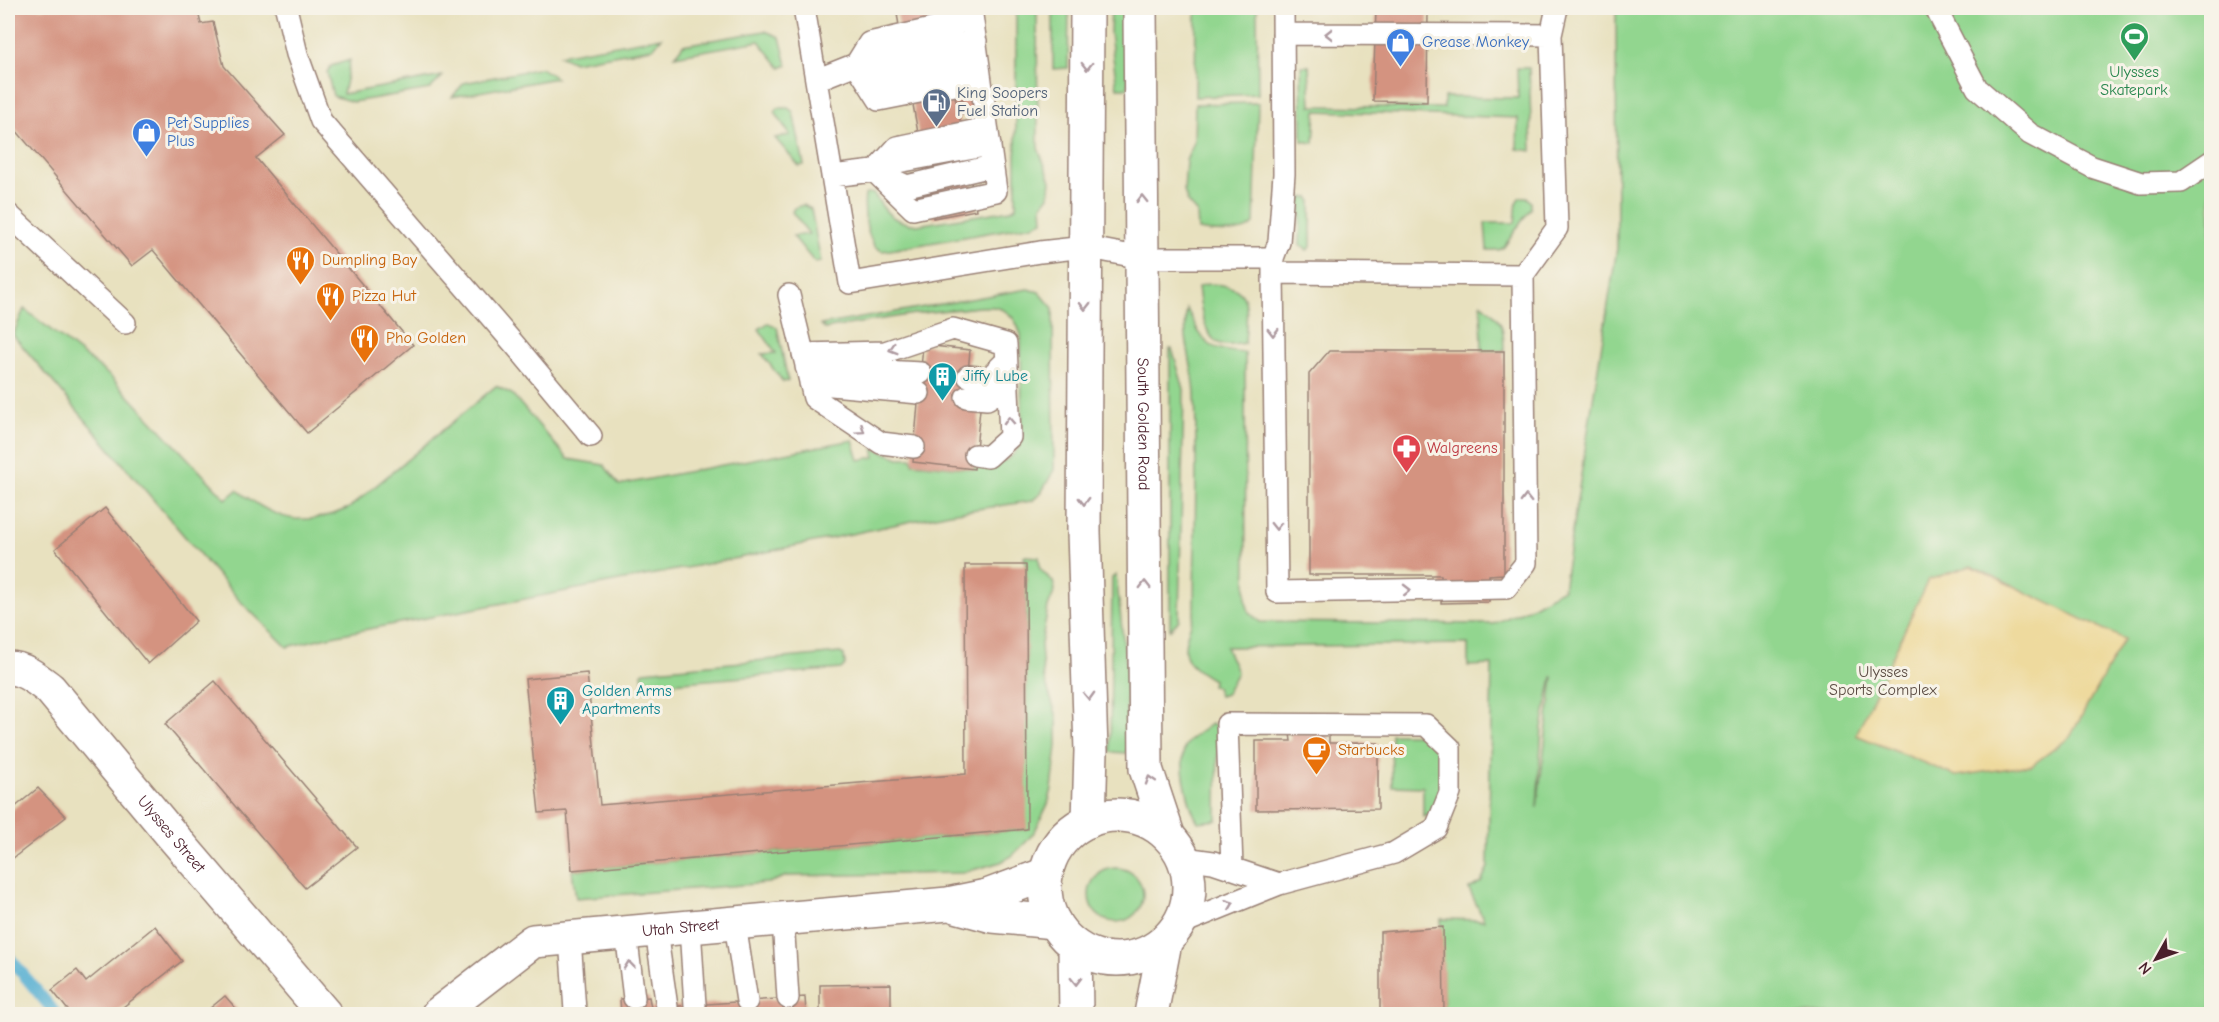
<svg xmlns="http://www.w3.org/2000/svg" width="2219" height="1022" font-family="'Comic Neue',sans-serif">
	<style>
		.green { fill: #92d68f; stroke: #6e7a5d; stroke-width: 1.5; fill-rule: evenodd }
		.sand { fill: #eeda9e; stroke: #9c7c64; stroke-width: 1.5 }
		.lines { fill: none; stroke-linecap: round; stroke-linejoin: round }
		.stream { stroke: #54afd2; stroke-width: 12 }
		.building { fill: #d49380 }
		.lane-casing { stroke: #998075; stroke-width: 24 }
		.street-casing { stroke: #998075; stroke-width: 36 }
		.secondary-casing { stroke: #998075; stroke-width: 36 }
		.lane { stroke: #fff; stroke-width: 21 }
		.street { stroke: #fff; stroke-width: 33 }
		.secondary { stroke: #fff; stroke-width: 33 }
		.oneway { stroke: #ae9aa0 }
		.labels { text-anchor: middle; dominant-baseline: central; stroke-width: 6; stroke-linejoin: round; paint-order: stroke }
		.shop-label { font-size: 16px; fill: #366cbe; stroke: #f7f3e8; text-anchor: start }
		.leisure-label { font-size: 16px; fill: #27864d; stroke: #f7f3e8 }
		.service-label { font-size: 16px; fill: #4e5e75; stroke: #f7f3e8; text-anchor: start }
		.food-label { font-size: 16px; fill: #c56008; stroke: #f7f3e8; text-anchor: start }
		.culture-label { font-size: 16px; fill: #0d838f; stroke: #f7f3e8; text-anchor: start }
		.street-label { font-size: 16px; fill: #4a1f2b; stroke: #f7f3e8 }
		.health-label { font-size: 16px; fill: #be3a42; stroke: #f7f3e8; text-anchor: start }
		.park-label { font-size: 16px; fill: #5c4d44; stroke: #f7f3e8 }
	</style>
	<rect width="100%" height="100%" fill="#f7f3e8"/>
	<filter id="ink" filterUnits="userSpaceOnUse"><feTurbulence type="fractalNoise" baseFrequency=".0167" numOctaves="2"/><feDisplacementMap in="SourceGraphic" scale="12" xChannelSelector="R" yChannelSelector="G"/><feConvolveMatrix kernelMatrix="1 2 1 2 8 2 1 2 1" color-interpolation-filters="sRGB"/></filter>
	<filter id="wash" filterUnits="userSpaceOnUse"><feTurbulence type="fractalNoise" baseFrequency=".008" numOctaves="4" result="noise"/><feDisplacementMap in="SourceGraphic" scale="24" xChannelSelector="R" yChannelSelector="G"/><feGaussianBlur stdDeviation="1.35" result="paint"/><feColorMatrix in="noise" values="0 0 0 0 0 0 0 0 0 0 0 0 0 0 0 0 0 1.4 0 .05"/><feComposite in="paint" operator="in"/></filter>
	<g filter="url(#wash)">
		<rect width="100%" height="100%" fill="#e8e1bf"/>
		<path class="green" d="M1006,8H1037L1038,148L1051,181L1049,196L1042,205L1043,221L1033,225L890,250L882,251L875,247C866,233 863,211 865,195L868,193L874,194C886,214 893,222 917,225L1011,210L1016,207V13Z
			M1053,8H1069L1068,68L1053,69Z
			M1111,8H1127L1128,88H1117L1110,33Z
			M1196,8H1257L1258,94L1195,97Z
			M1616,8H2211V1014H1444L1441,919L1484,920L1469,889L1481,882L1488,867L1492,665L1468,666V644L1226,647L1237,672L1226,694L1219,696L1216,687L1212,686L1213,680C1178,660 1181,651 1194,615C1194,542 1198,468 1195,395C1194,365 1181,339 1187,309C1204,343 1205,350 1245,353L1246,602L1249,612L1260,622L1493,624L1530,608L1563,589L1617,248ZM1552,677H1553L1537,808L1542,728Z
			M765,31L780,37L787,65L781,68L759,41L675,56L683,45Z
			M662,37L653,48L574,62L559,55Z
			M350,60L343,94L443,76L430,89L353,102L333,96L327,72L331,66Z
			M1301,66H1309L1311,106L1444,108V97L1518,98L1517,68H1529L1532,151L1517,149L1518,118L1316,111L1314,143L1302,141Z
			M541,68L556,78L452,97L464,83Z
			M1258,103L1254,224C1243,235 1213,233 1198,230L1197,213L1188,203L1184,191L1186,161L1194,142L1195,104Z
			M778,108H788L793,112L804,165L799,166L775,138L790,135L775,112Z
			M1304,197H1309L1311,200V247L1307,250L1300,245L1301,200Z
			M1520,197H1527L1531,202V208L1504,247L1499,250H1487L1485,223H1515L1517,201Z
			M803,205L811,209L821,262L815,263L793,236L809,234L792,212L794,208Z
			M1207,284C1254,284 1247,305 1245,343C1238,344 1228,347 1221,344C1203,338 1200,303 1198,287Z
			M1028,289L1039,292L1053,308L1054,470L1041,493L1032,501L950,513L738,558L327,637L287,647L238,599L13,335L24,309L110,376L226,499L237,490C277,520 301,529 349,508L496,386L512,394L568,459L604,465L619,485L853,440L859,460L875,457L873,448L899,458H912L913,463L974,469L975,464C999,464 1009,465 1022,442L1021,335C1017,323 1012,312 998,308C987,305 973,308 962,309C916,312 871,321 825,329L821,325Z
			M1481,303C1502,320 1504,324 1504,351H1482Z
			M768,323L777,327L788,381L783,382L762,354L776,353L759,329Z
			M1170,349H1172L1184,389L1179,620L1170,630Z
			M1024,556L1039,557L1040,569L1053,582L1055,590L1048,607L1041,644L1043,675L1057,717V746L1052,789L1048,804L1035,831L1026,842L1012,856L1001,862L962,873L787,876L768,883L576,898L572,870L1026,829V565Z
			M1116,575L1126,665L1127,753L1110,752L1112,578Z
			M840,653L844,655L845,665L841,669L647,685L643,682L642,673L644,671Z
			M1211,724L1218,728L1217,820L1198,822C1189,808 1177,760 1186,745C1191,737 1203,730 1211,724Z
			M1391,734H1422L1439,746L1442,757V792L1430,815L1423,817V787L1392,786Z
			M1089 895a27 27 0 1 1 54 0a27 27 0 1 1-54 0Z"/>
		<path class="sand" d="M1971,566L2124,639L2070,737L2032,765L1956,776L1856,735L1928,580Z"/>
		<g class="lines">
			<path class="stream" d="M8,956L56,1014"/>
		</g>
		<g id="blocks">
			<path class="building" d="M8,8H197L201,24L213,22L224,66L285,135L256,158L413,345L307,433L153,250L132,266L14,128L8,107Z
				M926,8H938L956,101L975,96L978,112L959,114L976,210L933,218L897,14Z
				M1376,8H1428L1427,102L1373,101Z
				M923,345L970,350L965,407L980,409L974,469L913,462Z
				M1329,351H1504V574L1489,575V602L1441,603V575H1309V374Z
				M105,508L196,621L148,664L55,549Z
				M965,565H1026L1027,829L572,870L567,811L539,813L525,679L587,673L600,805L966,774Z
				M215,681L357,847L305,888L165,724Z
				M1290,733H1329V743H1378V809L1256,810V741H1291Z
				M38,788L66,817L8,862V813Z
				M155,926L182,961L114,1014H71L52,990L77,970L86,982Z
				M1443,927L1444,1014H1380V932Z
				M891,984V1014H820V985Z
				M225,996L241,1014H203Z
				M649,997L651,1008L805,997L806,1014H621L620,999Z"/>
		</g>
	</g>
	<g filter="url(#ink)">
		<use href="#blocks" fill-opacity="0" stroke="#998075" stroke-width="1.5"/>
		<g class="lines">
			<defs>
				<path id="lane" d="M286,8L297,54L321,121L515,345L591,436
					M804,8L850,283L1040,252L1085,247L1142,258H1273
					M1283,8L1284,174L1279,242L1273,258V273L1277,592L1506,588L1526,563L1523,275L1557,228L1551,35L1557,8
					M1938,8V13L1977,88L2030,134L2092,167L2141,183L2181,182L2212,161
					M1283,34L1551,35
					M976,41L856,64L882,80L978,61
					M856,64L869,43L972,20
					M816,80L856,64L879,100L980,80
					M990,145L898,162L874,171L907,186L992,166
					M877,169L897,147L987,128
					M832,176L874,171L913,209L996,191L971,8
					M8,214L125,323
					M1273,273L1523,275
					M789,295L814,398L881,443L914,447
					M803,354L885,352L953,329L1006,344L1010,437L988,457L975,455
					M806,367L921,373
					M968,376L989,378L1005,362
					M810,383L919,393
					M966,397L987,399L1008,386
					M1184,858L1213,862L1279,884
					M783,920L788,998
					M735,924L747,1001
					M1180,924L1279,884L1394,853L1436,828L1450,793V748L1426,725L1227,724L1232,868
					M690,928L695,1005
					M656,931L667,1007
					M626,933L634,998
					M570,938L575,1011L578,1014"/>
				<g id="street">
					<path id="s1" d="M8,668C24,668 37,679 50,689L170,833L325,1014"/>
					<path d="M956,906L993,916L1054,922"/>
					<path id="s2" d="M438,1014L533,941L948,904L987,896L1046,874"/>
				</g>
				<g id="secondary">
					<path d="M1087,8L1084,532L1091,751L1089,821"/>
					<path id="s3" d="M1140,8L1146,769L1168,835"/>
					<circle cx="1117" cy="887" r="72"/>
					<path d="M1075,947L1076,1014"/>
					<path d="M1151,1014L1165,942"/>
				</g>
			</defs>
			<use href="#lane" class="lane-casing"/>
			<use href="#street" class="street-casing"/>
			<use href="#secondary" class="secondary-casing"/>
			<use href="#lane" class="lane"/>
			<use href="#street" class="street"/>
			<use href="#secondary" class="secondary"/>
		</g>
		<defs><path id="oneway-chevron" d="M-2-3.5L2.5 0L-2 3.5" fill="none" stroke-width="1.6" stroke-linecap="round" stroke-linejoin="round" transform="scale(1.5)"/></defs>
		<g class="oneway">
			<use href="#oneway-chevron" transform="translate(1329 34) rotate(-180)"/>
			<use href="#oneway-chevron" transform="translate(1087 66) rotate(90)"/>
			<use href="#oneway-chevron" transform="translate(1142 199) rotate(-91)"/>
			<use href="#oneway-chevron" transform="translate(1085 306) rotate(90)"/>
			<use href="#oneway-chevron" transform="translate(1273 332) rotate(90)"/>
			<use href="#oneway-chevron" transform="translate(893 349) rotate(163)"/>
			<use href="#oneway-chevron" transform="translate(1009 421) rotate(-93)"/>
			<use href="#oneway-chevron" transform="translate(861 430) rotate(34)"/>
			<use href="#oneway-chevron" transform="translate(1526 499) rotate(-91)"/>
			<use href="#oneway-chevron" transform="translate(1084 501) rotate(90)"/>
			<use href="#oneway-chevron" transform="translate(1276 526) rotate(89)"/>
			<use href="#oneway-chevron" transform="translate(1145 585) rotate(-90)"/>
			<use href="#oneway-chevron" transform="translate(1407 590) rotate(-1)"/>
			<use href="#oneway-chevron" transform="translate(1089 696) rotate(88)"/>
			<use href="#oneway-chevron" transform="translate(1150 780) rotate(-108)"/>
			<use href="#oneway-chevron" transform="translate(1230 904) rotate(-21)"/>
			<use href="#oneway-chevron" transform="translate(629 965) rotate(-96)"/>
			<use href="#oneway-chevron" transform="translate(1076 981) rotate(89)"/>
		</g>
	</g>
	<defs>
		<symbol id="stadium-pin" viewBox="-11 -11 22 30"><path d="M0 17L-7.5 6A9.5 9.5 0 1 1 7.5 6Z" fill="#2e9e5b" stroke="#f7f3e8"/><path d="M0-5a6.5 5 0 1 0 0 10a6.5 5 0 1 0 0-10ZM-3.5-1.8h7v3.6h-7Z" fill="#fff"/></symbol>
		<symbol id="shop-pin" viewBox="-11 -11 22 30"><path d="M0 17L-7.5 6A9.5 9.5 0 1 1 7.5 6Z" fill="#3f7fe0" stroke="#f7f3e8"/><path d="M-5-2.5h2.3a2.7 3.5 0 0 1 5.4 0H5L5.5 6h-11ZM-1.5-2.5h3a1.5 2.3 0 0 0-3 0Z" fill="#fff"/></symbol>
		<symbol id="fuel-pin" viewBox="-11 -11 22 30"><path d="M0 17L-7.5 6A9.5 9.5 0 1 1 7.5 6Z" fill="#5c6f8a" stroke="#f7f3e8"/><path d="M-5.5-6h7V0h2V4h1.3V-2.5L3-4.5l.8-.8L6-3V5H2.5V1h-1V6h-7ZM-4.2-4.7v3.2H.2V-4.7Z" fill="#fff"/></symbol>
		<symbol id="restaurant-pin" viewBox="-11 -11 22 30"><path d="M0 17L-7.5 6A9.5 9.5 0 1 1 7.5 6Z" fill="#e8710a" stroke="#f7f3e8"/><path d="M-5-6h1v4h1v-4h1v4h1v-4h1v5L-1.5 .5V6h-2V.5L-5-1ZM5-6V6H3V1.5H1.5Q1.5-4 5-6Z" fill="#fff"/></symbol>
		<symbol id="building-pin" viewBox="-11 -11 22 30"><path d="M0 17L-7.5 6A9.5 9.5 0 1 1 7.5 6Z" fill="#0f9aa8" stroke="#f7f3e8"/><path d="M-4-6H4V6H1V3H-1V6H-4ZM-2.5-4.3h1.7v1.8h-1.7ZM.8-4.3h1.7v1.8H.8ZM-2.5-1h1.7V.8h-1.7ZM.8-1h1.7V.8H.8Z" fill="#fff"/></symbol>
		<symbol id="pharmacy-pin" viewBox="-11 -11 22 30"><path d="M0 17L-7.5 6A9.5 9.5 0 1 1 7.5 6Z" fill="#e0444e" stroke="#f7f3e8"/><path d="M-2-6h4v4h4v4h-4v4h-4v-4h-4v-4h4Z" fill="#fff"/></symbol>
		<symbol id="cafe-pin" viewBox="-11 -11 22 30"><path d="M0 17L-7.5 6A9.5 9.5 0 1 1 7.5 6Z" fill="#e8710a" stroke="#f7f3e8"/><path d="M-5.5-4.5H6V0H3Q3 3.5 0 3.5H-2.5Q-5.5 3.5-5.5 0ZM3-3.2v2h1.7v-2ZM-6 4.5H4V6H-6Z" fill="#fff"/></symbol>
	</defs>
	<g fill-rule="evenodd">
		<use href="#stadium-pin" x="2118" y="20" width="33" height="45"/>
		<use href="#shop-pin" x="1384" y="26" width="33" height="45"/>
		<use href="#fuel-pin" x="920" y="86" width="33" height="45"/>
		<use href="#shop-pin" x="130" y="116" width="33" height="45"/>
		<use href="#restaurant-pin" x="284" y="244" width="33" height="45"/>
		<use href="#restaurant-pin" x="314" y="280" width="33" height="45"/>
		<use href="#restaurant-pin" x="348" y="322" width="33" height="45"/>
		<use href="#building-pin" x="926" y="360" width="33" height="45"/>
		<use href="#pharmacy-pin" x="1390" y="432" width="33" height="45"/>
		<use href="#building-pin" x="544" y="684" width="33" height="45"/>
		<use href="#cafe-pin" x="1300" y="734" width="33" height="45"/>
	</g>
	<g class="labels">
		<g class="shop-label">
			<text x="1422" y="42">Grease Monkey</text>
			<text x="167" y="123">Pet Supplies<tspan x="167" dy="18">Plus</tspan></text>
		</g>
		<g class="leisure-label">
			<text x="2134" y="72">Ulysses<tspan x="2134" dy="18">Skatepark</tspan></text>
		</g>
		<g class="service-label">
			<text x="957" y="93">King Soopers<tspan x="957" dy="18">Fuel Station</tspan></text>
		</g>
		<g class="food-label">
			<text x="322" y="260">Dumpling Bay</text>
			<text x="352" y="296">Pizza Hut</text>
			<text x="386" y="338">Pho Golden</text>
			<text x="1338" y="750">Starbucks</text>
		</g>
		<g class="culture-label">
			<text x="963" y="376">Jiffy Lube</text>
			<text x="582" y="691">Golden Arms<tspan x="582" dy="18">Apartments</tspan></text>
		</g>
		<g class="street-label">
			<text stroke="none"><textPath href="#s3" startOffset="416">South Golden Road</textPath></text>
			<text stroke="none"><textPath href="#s1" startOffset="237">Ulysses Street</textPath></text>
			<text stroke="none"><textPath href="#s2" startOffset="268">Utah Street</textPath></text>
		</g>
		<g class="health-label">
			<text x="1427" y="448">Walgreens</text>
		</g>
		<g class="park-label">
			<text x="1883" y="672">Ulysses<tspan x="1883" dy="18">Sports Complex</tspan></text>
		</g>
	</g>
	<rect width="2219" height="1022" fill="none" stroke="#f7f3e8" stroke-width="30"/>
	<g transform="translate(2156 959) rotate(230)" stroke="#f7f3e8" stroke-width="4.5" paint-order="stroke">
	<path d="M0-4.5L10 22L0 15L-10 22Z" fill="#4a1f2b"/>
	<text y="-9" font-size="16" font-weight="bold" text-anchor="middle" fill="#4a1f2b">N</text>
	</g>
</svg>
